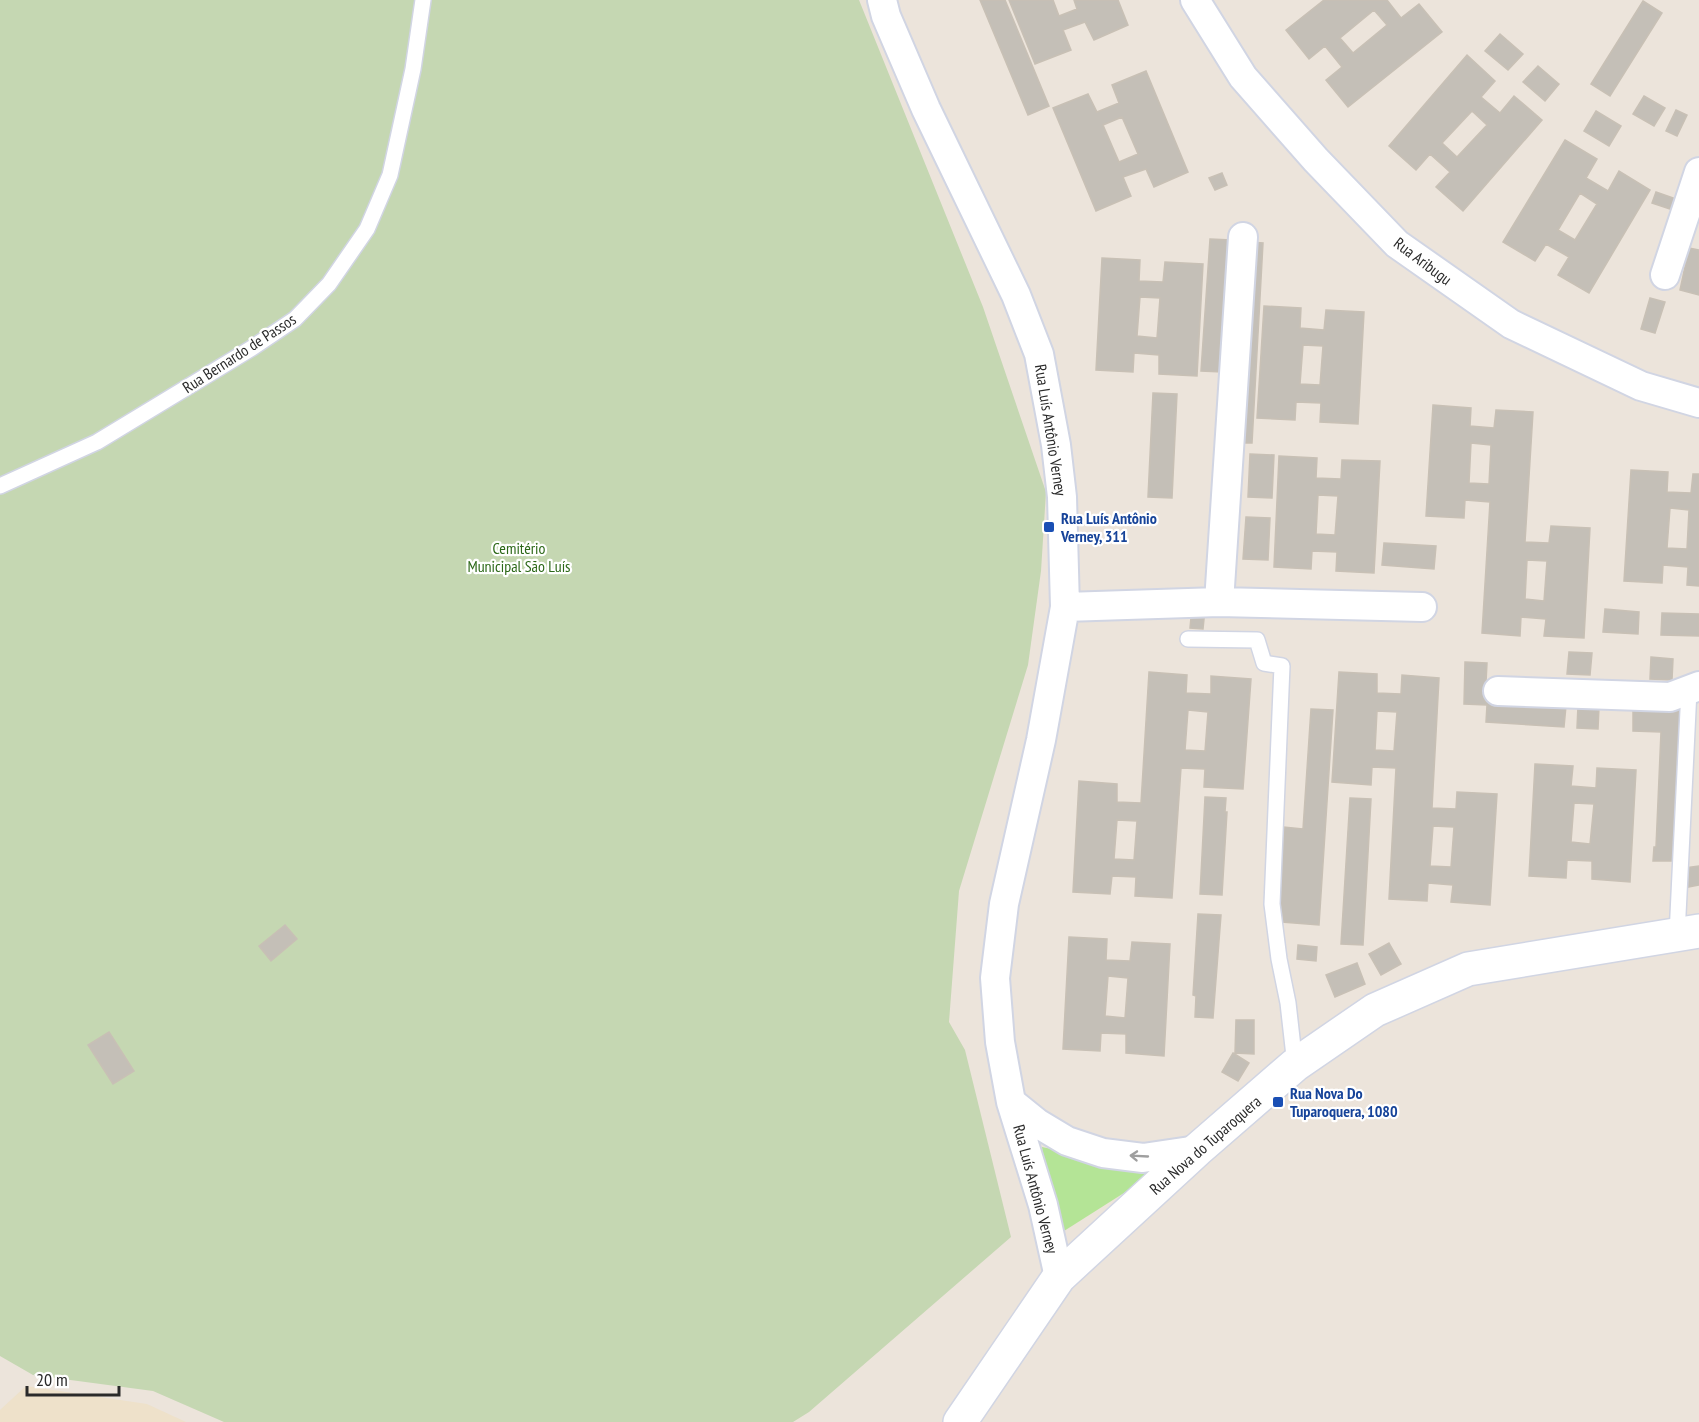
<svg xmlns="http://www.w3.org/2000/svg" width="1699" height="1422" font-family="'PT Sans Narrow',sans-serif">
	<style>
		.education { fill: #eee1ca }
		.green { fill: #b4e496 }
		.cemetery { fill: #c5d7b2 }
		.building { fill: #c4bfb7; stroke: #c8c0b5; stroke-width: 1.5; fill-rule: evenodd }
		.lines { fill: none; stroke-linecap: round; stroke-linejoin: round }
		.service-casing { stroke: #d1d5e3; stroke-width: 18 }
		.minor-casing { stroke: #d1d5e3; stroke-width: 32 }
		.tertiary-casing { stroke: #d1d5e3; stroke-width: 36 }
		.service { stroke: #fff; stroke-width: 15 }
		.minor { stroke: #fff; stroke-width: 28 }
		.tertiary { stroke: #fff; stroke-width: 33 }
		.oneway { stroke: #9f9f9f }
		.transit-dot { fill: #1a4fb4; stroke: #fff; stroke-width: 2 }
		.labels { text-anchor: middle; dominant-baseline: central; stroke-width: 4.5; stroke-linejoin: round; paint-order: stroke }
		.street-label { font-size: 16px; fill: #2a2a2a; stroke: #fff }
		.transit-label { font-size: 16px; font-weight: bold; fill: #164399; stroke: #fff; text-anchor: start }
		.park-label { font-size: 16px; fill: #2c6818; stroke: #fff }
	</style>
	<rect width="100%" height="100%" fill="#ece4db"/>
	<path class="education" d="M26,1386L147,1404L186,1422H0V1410Z"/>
	<path class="green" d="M1042,1147L1157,1172L1053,1238Z"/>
	<path class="cemetery" d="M0,0H859L983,307L1046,492L1041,571L1028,665L959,891L949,1022L965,1050L1011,1237L809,1412L793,1422H224L153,1391L33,1375L0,1356Z"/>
	<path class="building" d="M980,0H1005L1049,106L1028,115Z
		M1009,0H1053L1059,16L1077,9L1074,0H1118L1128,25L1094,40L1085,22L1063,30L1071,50L1035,64Z
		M1324,0H1387L1401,18L1419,4L1442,32L1348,107L1326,80L1342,67L1325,46L1309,59L1286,30ZM1374,10L1387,25L1353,53L1340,38Z
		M1643,1L1662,13L1610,96L1591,84Z
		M1500,34L1523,54L1508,70L1485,51Z
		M1467,55L1495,81L1481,97L1500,113L1514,96L1542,120L1463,211L1436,187L1450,172L1430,154L1416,170L1389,146ZM1472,111L1487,125L1457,157L1442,143Z
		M1538,66L1559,84L1545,101L1523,82Z
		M1146,71L1188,172L1154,187L1146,169L1123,177L1131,196L1096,211L1053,108L1088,94L1097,112L1119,103L1112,85ZM1122,117L1138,154L1119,162L1103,125Z
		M1644,96L1665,108L1654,126L1633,114Z
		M1676,110L1687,115L1677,136L1666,131Z
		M1596,111L1621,126L1609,146L1584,131Z
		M1565,140L1597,159L1586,178L1608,191L1619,171L1650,190L1589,293L1558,275L1569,257L1546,244L1535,261L1503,242ZM1580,193L1597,204L1575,240L1558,230Z
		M1222,173L1227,185L1215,190L1209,178Z
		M1656,192L1676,199L1673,210L1652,203Z
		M1210,239L1231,240L1222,372L1201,371Z
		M1249,242L1263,243L1252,443H1233Z
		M1689,248L1699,250V295L1680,290Z
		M1102,258L1140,260L1139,281L1163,282L1165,262L1203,264L1197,376L1159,374V355L1134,353L1133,372L1096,370ZM1140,297L1160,298L1157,338L1137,336Z
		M1650,298L1665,302L1655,333L1641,329Z
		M1264,306L1301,308L1300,328L1324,330L1326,310L1364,312L1358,424L1320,422L1321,403L1296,402L1295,420L1257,418ZM1303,345L1323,346L1320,385L1300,384Z
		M1153,393L1177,394L1172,498L1148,497Z
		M1433,405L1471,408L1470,426L1494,428L1496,410L1533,412L1525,542L1549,543L1551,526L1590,528L1584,638L1544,636L1546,619L1521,617L1520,636L1482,633L1490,502L1465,500L1464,518L1426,516ZM1471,443L1491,445L1489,484L1469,483ZM1527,560L1547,561L1544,601L1525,599Z
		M1250,454L1274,455L1272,498L1248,497Z
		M1279,456L1317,458L1316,478L1341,479L1342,460L1380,461L1374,573L1336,571L1337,552L1312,551L1311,569L1274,567ZM1318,495L1338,496L1335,535L1316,534Z
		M1631,470L1668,472L1667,492L1691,493L1693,474H1699V586L1687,585L1688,567L1663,565L1662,583L1624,581ZM1670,508L1689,510L1687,549L1667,548Z
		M1246,517L1270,518L1268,560L1243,559Z
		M1384,543L1436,546L1434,569L1382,565Z
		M1192,607L1205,609L1203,629L1190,628Z
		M1605,609L1639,612L1638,634L1603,632Z
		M1662,613L1699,614V636L1661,635Z
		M1569,652L1592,653L1590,675L1567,674Z
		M1651,657L1673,659L1672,680L1650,679Z
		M1465,662L1487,663L1485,701L1566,706L1564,727L1486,722L1487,705L1464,704Z
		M1149,672L1187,675L1186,693L1211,694V676L1251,679L1243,789L1204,787L1205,769L1181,768L1172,898L1135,896L1136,877L1112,876L1110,894L1073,892L1079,781L1117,784V802L1141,803ZM1188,710L1208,712L1205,751L1185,750ZM1117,820L1137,821L1134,860L1114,859Z
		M1339,672L1377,674V693L1401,694L1402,675L1439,678L1432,808L1456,809L1457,792L1497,794L1490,905L1451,902L1453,885L1428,883L1427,901L1389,899L1396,768L1372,767L1371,785L1332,782ZM1377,711L1397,712L1394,751L1375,750ZM1433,826L1454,827L1451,867L1430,866Z
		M1578,706L1599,707L1598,729L1577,728Z
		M1633,707L1685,709L1674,861H1653L1654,847H1656L1661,732L1633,731Z
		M1311,709L1333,710L1319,925L1282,922L1283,917H1280L1278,911L1284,827L1303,829Z
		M1535,764L1573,766L1571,786L1596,788L1597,768L1636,770L1630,882L1592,879V861L1567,860L1566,878L1529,876ZM1574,803L1594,804L1590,844L1571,842Z
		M1205,797L1226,798L1225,812H1227L1222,895L1200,894Z
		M1350,798L1371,799L1363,945L1341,944Z
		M1699,866V885L1688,887L1685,868Z
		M1198,914L1221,915L1213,1018L1195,1017L1196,996L1193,995Z
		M285,925L297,939L271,961L259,946Z
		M1069,937L1107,939L1106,960L1130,961L1132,942L1170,944L1164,1056L1126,1053V1034L1101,1033L1100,1051L1063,1049ZM1108,976L1128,978L1125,1018L1105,1016Z
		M1389,943L1401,964L1381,975L1369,954Z
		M1298,945L1317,947L1316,961L1297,959Z
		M1357,963L1365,984L1335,997L1326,975Z
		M1236,1020H1254V1054L1235,1053Z
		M109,1032L134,1071L113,1084L88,1045Z
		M1233,1053L1249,1063L1238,1081L1222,1072Z"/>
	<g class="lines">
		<defs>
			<path id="service" d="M0,486L97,442L252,348L295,319L329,284L367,229L390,175L413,69L423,0
				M1188,639L1257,640L1264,663L1282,666L1272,904L1279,959L1288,1003L1295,1065
				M1677,935L1689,690"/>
			<path id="minor" d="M882,0L886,16L926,109L1016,295L1039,354L1056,445L1062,497L1065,607L1041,740L1004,904L995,978L1000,1042L1011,1102L1043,1205L1059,1277
				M1195,0L1243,77L1316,160L1397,244L1511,324L1641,386L1699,403
				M1665,275L1699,172
				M1219,602L1243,237
				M1065,607L1219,602L1422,607
				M1498,691L1670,697L1699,686
				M1011,1102L1037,1123L1067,1141L1103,1153L1143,1158L1197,1150"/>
			<path id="tertiary" d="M960,1422L1059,1277L1197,1150L1295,1065L1375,1010L1468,969L1699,931"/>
		</defs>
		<use href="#service" class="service-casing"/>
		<use href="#minor" class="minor-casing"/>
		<use href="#tertiary" class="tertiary-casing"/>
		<use href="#service" class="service"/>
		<use href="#minor" class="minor"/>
		<use href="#tertiary" class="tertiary"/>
	</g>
	<defs><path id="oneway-shaft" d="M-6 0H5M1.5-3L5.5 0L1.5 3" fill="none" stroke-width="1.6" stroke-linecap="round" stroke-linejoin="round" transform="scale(1.5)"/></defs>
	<use class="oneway" href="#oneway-shaft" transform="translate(1139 1156) rotate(-177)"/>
	<g class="transit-dot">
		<rect x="1043" y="521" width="12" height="12" rx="3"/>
		<rect x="1272" y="1096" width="12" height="12" rx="3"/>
	</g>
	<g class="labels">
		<g class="street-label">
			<text transform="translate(1423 261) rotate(37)">Rua Aribugu</text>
			<text transform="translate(239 353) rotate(-33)">Rua Bernardo de Passos</text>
			<text transform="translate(1051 430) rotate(81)">Rua Luís Antônio Verney</text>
			<text transform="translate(1205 1145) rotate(-41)">Rua Nova do Tuparoquera</text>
			<text transform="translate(1036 1189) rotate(75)">Rua Luís Antônio Verney</text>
		</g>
		<g class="transit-label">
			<text x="1061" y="518">Rua Luís Antônio<tspan x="1061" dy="18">Verney, 311</tspan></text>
			<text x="1290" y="1093">Rua Nova Do<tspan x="1290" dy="18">Tuparoquera, 1080</tspan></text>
		</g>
		<g class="park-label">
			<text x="519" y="548">Cemitério<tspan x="519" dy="18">Municipal São Luís</tspan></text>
		</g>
	</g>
	<path d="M27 1386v9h92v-9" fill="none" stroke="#2a2a2a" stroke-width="3"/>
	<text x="36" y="1386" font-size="18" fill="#2a2a2a" stroke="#ffffff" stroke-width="4.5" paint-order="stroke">20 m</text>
</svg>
